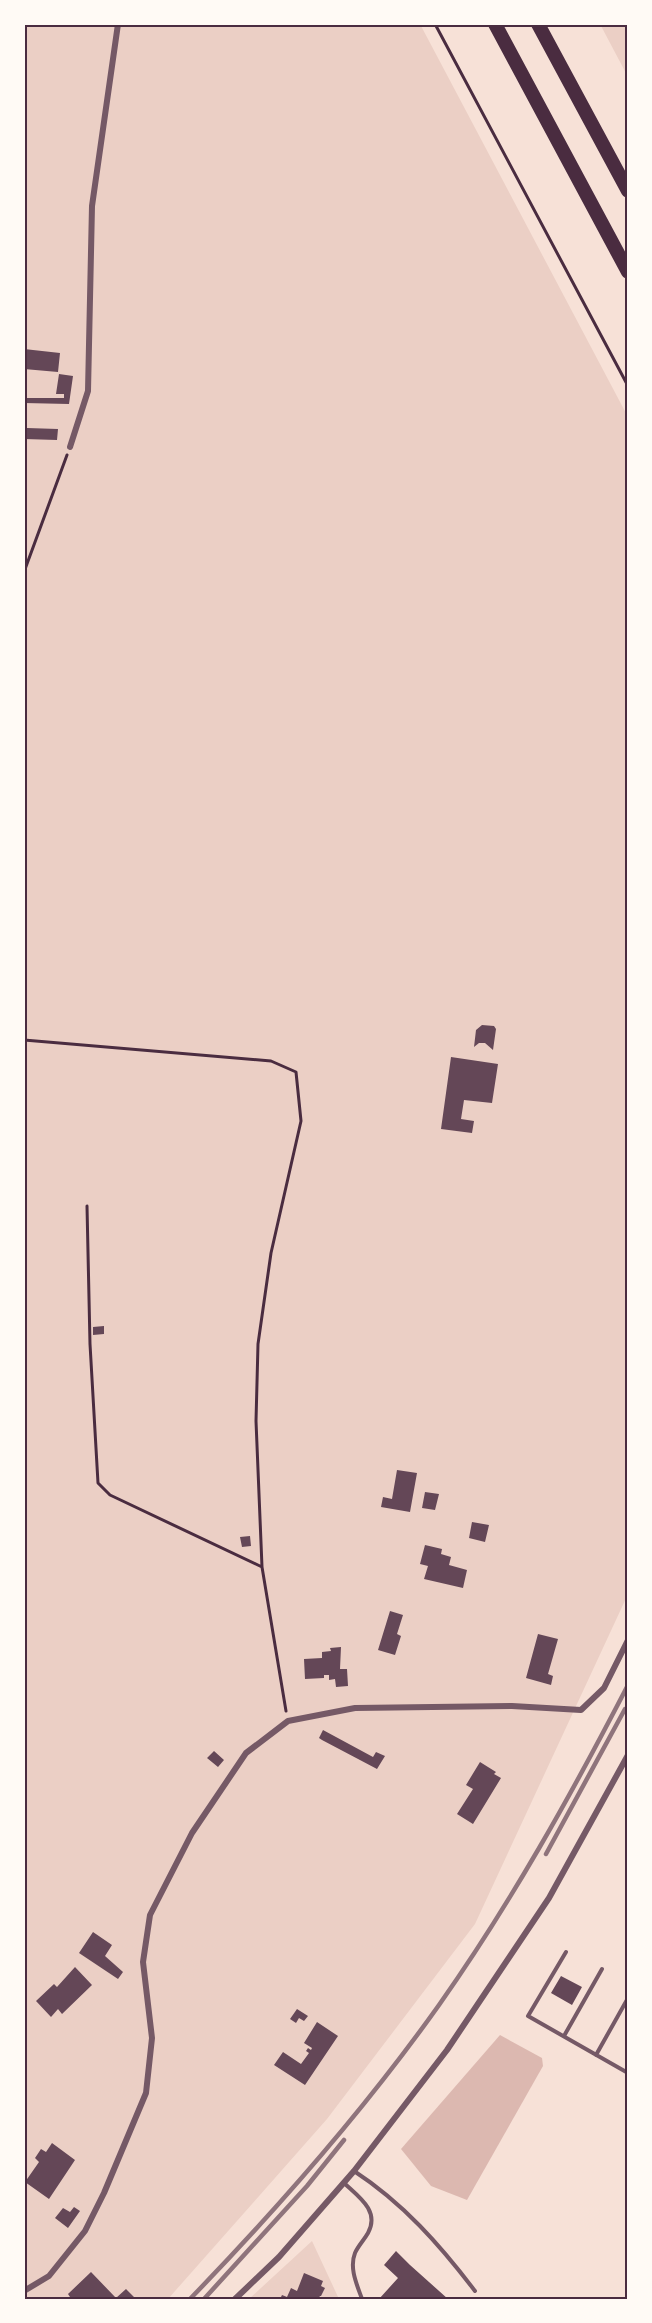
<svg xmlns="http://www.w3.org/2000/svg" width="652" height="2323" font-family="Overpass,sans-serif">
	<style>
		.green { fill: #ebcfc5 }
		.water { fill: #dcb8b0 }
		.building { fill: #644757 }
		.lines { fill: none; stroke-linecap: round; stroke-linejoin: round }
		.path { stroke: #4a2c40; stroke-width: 3 }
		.service { stroke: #755966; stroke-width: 4 }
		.minor { stroke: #755966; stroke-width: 6 }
		.motorway { stroke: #4a2c40; stroke-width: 14 }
		.rail { stroke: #8f747c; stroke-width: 4.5 }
		.neatline { fill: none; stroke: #4a2c40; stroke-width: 2 }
	</style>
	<rect width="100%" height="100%" fill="#f7e1d7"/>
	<path class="green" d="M24,24H420L628,417V1594L475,1924L327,2119L168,2299H24Z
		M600,24H628V77Z
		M312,2241L339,2299H249Z"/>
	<path class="water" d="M500,2035L542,2058L543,2066L467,2200L431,2186L401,2149Z"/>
	<path class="building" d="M24,349L60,353L58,372L24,369Z
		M59,374L73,376L69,404L24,403V398H64V394H56Z
		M24,418H27V428L58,429L57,440L24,439Z
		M482,1025L494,1026L496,1029L493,1050L485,1043H479L474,1047L476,1030Z
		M451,1057L498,1064L492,1103L464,1100L461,1119L474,1121L472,1133L441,1129Z
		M104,1326V1334L93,1335V1327Z
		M397,1470L417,1473L410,1512L381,1507L383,1497L392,1499Z
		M425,1492L439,1494L435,1510L422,1508Z
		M472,1522L489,1525L485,1542L469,1538Z
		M250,1536L251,1546L242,1547L240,1537Z
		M425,1545L442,1549L441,1554L451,1557L449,1565L467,1570L463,1588L424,1579L428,1566L420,1564Z
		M390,1611L403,1615L397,1634L401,1636L395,1655L378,1650Z
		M538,1634L558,1639L548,1674L553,1676L551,1685L526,1678Z
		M341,1647L340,1669H347L348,1686L336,1687L335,1679L329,1680V1675H324V1678L305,1679L304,1659L322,1658V1652L331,1651L330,1648Z
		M323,1730L373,1757L376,1752L385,1756L377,1769L322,1740L319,1738Z
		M214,1751L224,1760L218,1767L207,1758Z
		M480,1762L496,1772L494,1774L501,1778L473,1824L457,1814L473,1789L466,1785Z
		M93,1932L112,1945L105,1956L123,1972L118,1979L79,1953Z
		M75,1967L92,1985L62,2014L58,2009L51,2017L36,2001L54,1984L57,1987Z
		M561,1976L582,1987L572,2005L551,1993Z
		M297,2009L308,2016L304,2021L299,2018L296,2023L290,2019Z
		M317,2022L338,2036L305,2085L274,2065L283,2052L301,2064L309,2053L306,2051L308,2048L311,2050L312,2048L304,2043Z
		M52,2143L75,2160L49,2199L25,2182L39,2162L35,2158L41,2149L46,2152Z
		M74,2207L80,2211L68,2228L55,2218L63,2208L70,2212Z
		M396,2251L410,2265L448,2299H379L398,2278L384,2265Z
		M91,2272L116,2298L126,2289L136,2299H67L70,2297L68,2294Z
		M304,2273L323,2281L321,2286L325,2288L321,2296H320L318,2299H280L282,2295L287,2297L291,2288L297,2291Z"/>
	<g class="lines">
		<path class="path" d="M435,24L628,386
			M24,572L67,455
			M24,1040L271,1061L296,1072L301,1121L271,1253L258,1344L256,1421L262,1567L286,1711
			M87,1206L90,1344L98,1483L110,1495L262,1567"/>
		<path class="service" d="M566,1952L528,2016L628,2073
			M564,2036L602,1969
			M596,2055L628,1998
			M354,2171C403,2203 440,2245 475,2291
			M344,2183C359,2197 380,2211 368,2233C364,2240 358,2246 355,2253C349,2268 357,2285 362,2299"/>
		<path class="minor" d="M70,447L88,391L92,206L118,24
			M24,2291L49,2276L85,2231L104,2193L146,2093L152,2038L143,1962L150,1915L192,1833L246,1753L288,1721L355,1708L512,1706L581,1710L604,1688L628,1640
			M235,2299L279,2257L354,2171L447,2050L549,1898L628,1755"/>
		<path class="motorway" d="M495,24L628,272
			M538,24L628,191"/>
		<path class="rail" d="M546,1854L625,1709
			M190,2299C279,2207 365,2109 439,2005C511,1903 571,1795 628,1685
			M204,2299L307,2186L344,2140"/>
	</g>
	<rect width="652" height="2323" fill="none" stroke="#fffaf5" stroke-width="51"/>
	<rect x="26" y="26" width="600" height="2272" class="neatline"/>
</svg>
